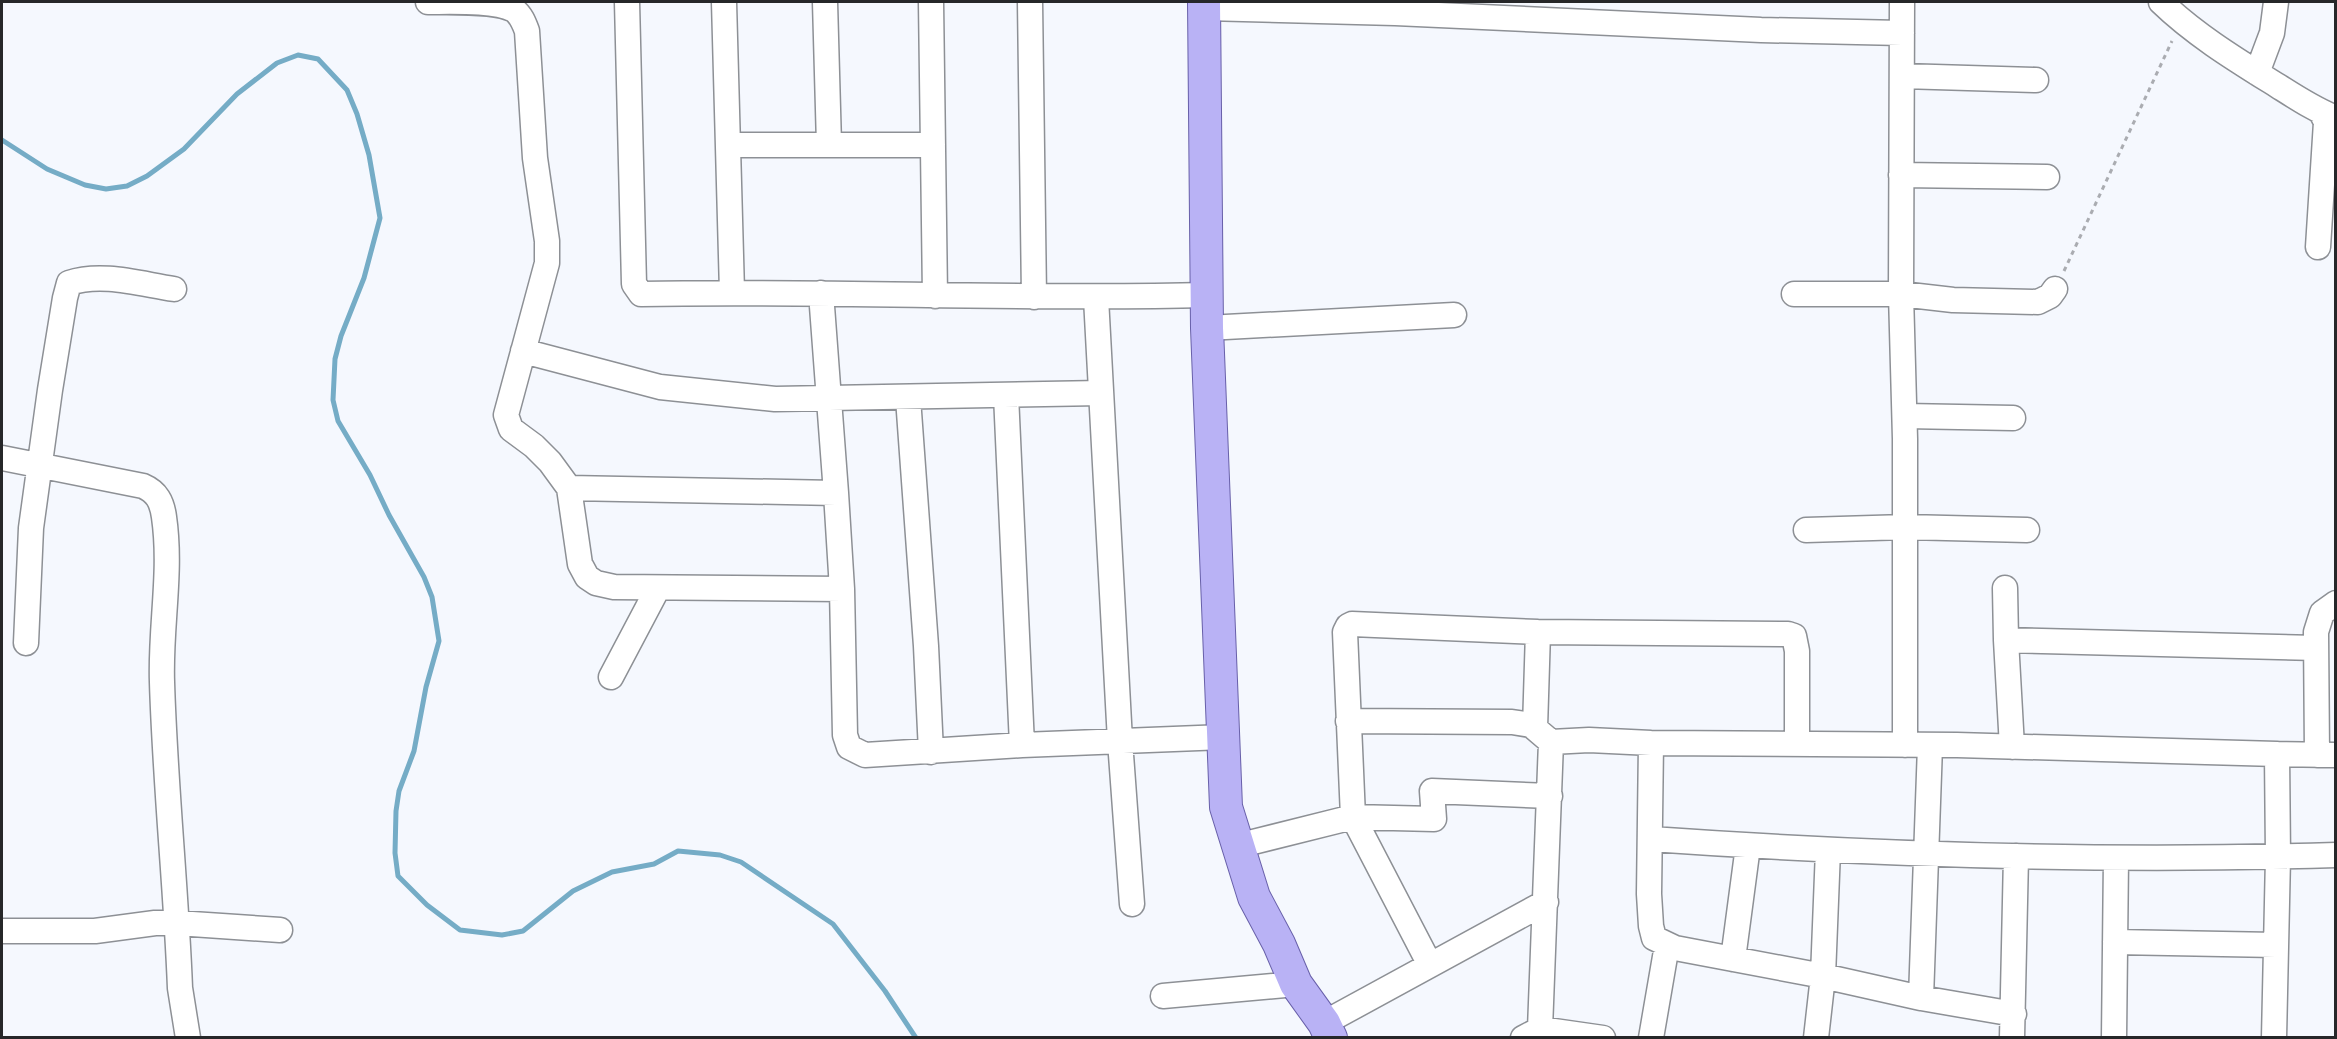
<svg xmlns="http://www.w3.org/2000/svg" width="2337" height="1039" font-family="Cabin,sans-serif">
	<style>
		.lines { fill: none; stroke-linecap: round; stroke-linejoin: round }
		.stream { stroke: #75acc6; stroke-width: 5 }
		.minor-casing { stroke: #8d9095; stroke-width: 27 }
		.major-casing { stroke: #6860a9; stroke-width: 34 }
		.path { stroke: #aaacb1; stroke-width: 3; stroke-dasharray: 4.5 4.5; stroke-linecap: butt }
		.minor { stroke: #fff; stroke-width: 24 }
		.major { stroke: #b9b2f5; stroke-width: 32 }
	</style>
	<rect width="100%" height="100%" fill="#f5f8fe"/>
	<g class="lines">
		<path class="stream" d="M2,140L47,169L85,185L106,189L127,186L147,176L184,149L237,94L277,63L298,55L318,59L347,90L357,114L369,155L380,218L364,278L341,336L335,359L333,400L338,421L370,475L389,515L424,577L432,597L439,641L426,687L414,751L399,791L396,811L395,853L398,876L427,905L460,930L502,935L523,931L573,891L612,872L654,864L678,851L720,855L741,862L833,924L885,991L916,1038"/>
		<defs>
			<path id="minor" d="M428,2C451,2 496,0 514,10C521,15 524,23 527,31L535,158L547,241V263L506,415L511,429L534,446L550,462L569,488L580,564L587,577L596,583L614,587L842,589
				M627,2L634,284L641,294C829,290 1018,300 1206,295
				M724,2L732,292
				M825,2L829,145
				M931,2L935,296
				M1030,2L1034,297
				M1902,2L1901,294L1905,439V745
				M2161,2C2195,35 2238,61 2278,86C2297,98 2315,110 2336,118
				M1205,8L1395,13L1761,30L1902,33
				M2257,73L2272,33L2276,2
				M1902,76L2036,80
				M728,145H933
				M1901,175L2047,177
				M2318,247L2326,122L2321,112
				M821,293L836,493L842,589L845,735L849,747L865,755L1022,745L1224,737
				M1794,294H1901L1953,300L2038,302L2050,296L2055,289
				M1096,298L1120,741L1132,904
				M1207,328L1454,315
				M523,351L660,387L775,399L1101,393
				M1006,395L1022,745
				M908,398L926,646L931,752
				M1905,416L2013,418
				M2,458L143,486C157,492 162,502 164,517C172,572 160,627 162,682C165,784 176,886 180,988L188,1038
				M569,488L836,493
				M1806,530L1906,527L2027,530
				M2005,588L2006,640
				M26,643L31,528L50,390L65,298L69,283C102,272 140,284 174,289
				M611,677L658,588
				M1348,721L1512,722L1531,725L1551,742
				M1535,728L1538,632
				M1651,743L1649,894L1651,926L1654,938L1675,948L1823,976L1921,998
				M1930,746L1921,998L2014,1014
				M2012,747L2006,640L2316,648
				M2277,754L2336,755
				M2317,755L2316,632L2322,613L2336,603
				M1651,839C1878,855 2107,862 2336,855
				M1237,846L1353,817L1434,819L1432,791L1550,796
				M2,931H95L155,923H177L280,930
				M2115,942L2276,945
				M1733,959L1748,846
				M1430,965L1353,817L1345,632L1348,626L1352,624L1538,632L1788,634L1794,636L1797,651V744
				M1163,996L1296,984
				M1324,1023L1546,902
				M1540,1029L1551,742L1589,740L1651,743L1957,745L2277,754L2278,857L2274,1038
				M1523,1038L1540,1029L1603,1038
				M1651,1038L1667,945
				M1816,1038L1823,976L1828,850
				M2012,1038L2016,856
				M2114,1038L2116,858"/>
			<path id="major" d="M1204,2L1207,328L1226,807L1254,897L1279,944L1296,984L1324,1023L1331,1038"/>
		</defs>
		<use href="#minor" class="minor-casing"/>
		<use href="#major" class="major-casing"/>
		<path class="path" d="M2064,271L2172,41"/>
		<use href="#minor" class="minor"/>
		<use href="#major" class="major"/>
	</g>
	<rect width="2337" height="1039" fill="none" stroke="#262729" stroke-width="6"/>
</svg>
